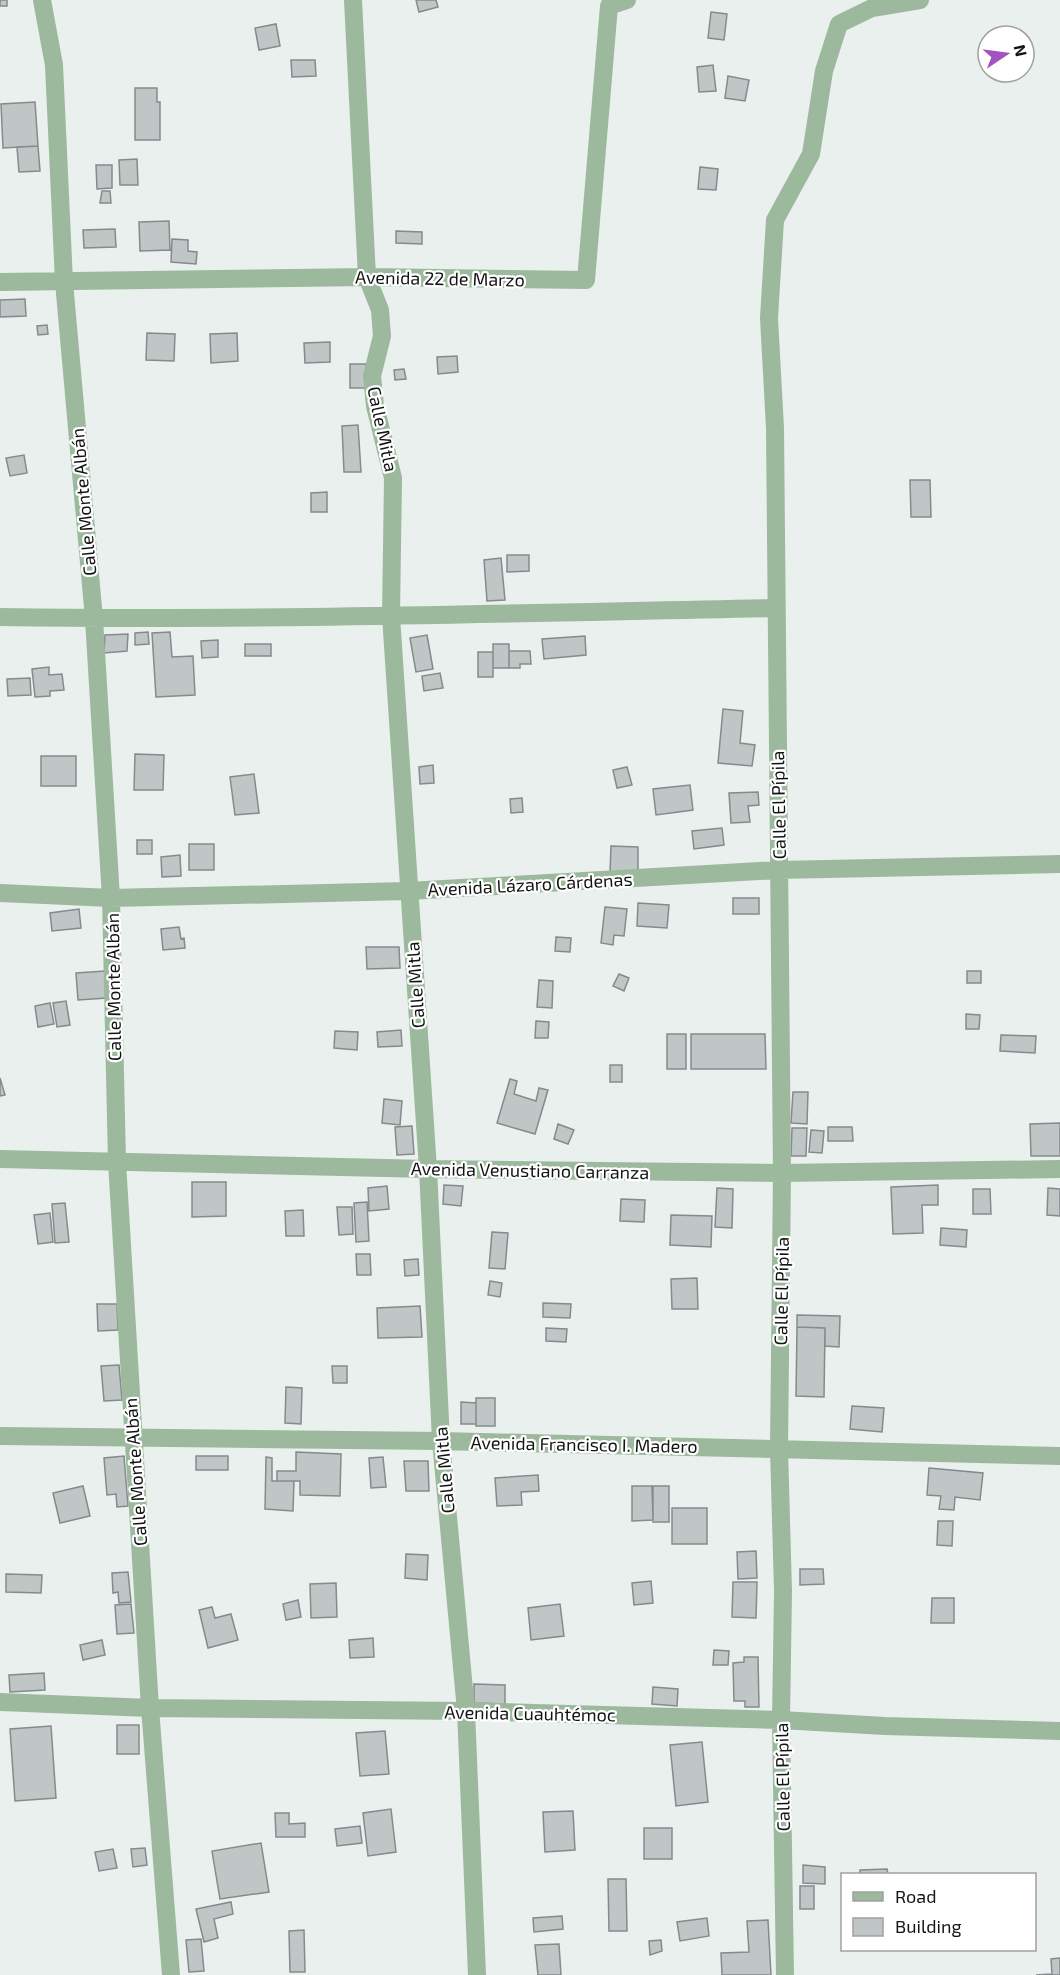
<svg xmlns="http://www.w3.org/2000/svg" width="1060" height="1975" font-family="'Exo 2',sans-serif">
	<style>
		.building { fill: #c0c6c6; stroke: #858a8b; stroke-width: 1.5 }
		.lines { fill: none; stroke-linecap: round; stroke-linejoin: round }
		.street { stroke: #9cb99d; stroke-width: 18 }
		.labels { text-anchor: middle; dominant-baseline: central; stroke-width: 4.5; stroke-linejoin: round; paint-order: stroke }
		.street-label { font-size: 18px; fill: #121413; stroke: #fff }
	</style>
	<rect width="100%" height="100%" fill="#eaf0ee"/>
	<path class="building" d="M0,0H7V6H0Z
		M416,0H436L438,7L419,12Z
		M711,12L727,14L724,40L708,38Z
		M276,24L280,46L259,50L255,28Z
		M291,60H315L316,76L292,77Z
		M713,65L716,91L699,92L697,67Z
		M728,76L749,80L745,101L725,98Z
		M135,88H157V102H160V140H135Z
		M35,102L38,146L3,148L1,104Z
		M38,146L40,171L19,172L17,147Z
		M137,159L138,185H120L119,160Z
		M96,165H112V188L97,189Z
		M700,167L718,169L716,190L698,189Z
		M102,191H110L111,203H100Z
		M169,221L170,250L140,251L139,222Z
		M115,229L116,247L84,248L83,230Z
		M396,231L422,232V244L396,243Z
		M172,239L188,240V251L197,252L196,264L171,262Z
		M25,299L26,316L0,317V300Z
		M47,325L48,334L38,335L37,326Z
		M147,333L175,334L174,361L146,360Z
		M237,333L238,361L211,363L210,334Z
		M330,342V362L305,363L304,343Z
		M457,356L458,372L438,374L437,357Z
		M350,364H366V388H350Z
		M404,369L406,379L395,380L394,370Z
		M358,425L361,472H344L342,426Z
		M24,455L27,473L10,476L6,458Z
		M910,480H930L931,517H911Z
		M327,492V512H311V493Z
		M507,555H529V571L507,572Z
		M501,558L505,600L487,601L484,560Z
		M148,632L149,644L135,645V633Z
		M170,632L172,657L193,656L195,695L156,697L152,633Z
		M128,634L127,651L104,653L105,635Z
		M427,635L433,669L416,672L410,638Z
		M585,636L586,655L544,659L542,639Z
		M218,640V657L202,658L201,641Z
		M245,644H271V656H245Z
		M493,644H509V668H493Z
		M509,651H530L531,664H520V668H509Z
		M478,652H493V677H478Z
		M49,667V675L62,674L64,690L50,691V696L35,697L32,669Z
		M440,673L443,688L424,691L422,676Z
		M30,678L31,695L8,696L7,679Z
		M723,709L743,711L740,743L755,745L752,766L718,763Z
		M135,754L164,755L163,790H134Z
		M41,756H76V786H41Z
		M433,765L434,783L420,784L419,767Z
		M627,767L632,785L617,788L613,770Z
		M254,774L259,813L235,815L230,777Z
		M690,785L693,810L656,815L653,789Z
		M758,792L759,805L748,806L750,822L731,823L729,793Z
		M522,798L523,812L511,813L510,799Z
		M722,828L724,845L694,849L692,831Z
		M137,840H152V854H137Z
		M189,844H214V870H189Z
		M611,846L638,847V873H610Z
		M180,855L181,876L162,877L161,857Z
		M733,898H759V914H733Z
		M638,903L669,905L667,928L637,926Z
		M605,907L627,909L624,936L614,935L613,945L601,943Z
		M79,909L81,928L52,931L50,913Z
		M179,927L181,939L184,938L185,948L163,950L161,929Z
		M556,937L571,938L570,952L555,951Z
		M366,947H399L400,968L367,969Z
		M105,971L107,998L78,1000L76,973Z
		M967,971H981V983H967Z
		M619,974L629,978L624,991L613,986Z
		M539,980L553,981L552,1008L537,1007Z
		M66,1001L70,1025L57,1027L53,1003Z
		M50,1003L54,1024L38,1027L35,1006Z
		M966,1014L980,1015L979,1029H966Z
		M536,1021L549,1022L548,1038H535Z
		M401,1030L402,1046L378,1047L377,1032Z
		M335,1031L358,1032L357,1050L334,1048Z
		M667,1034H686V1069H667Z
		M691,1034H765L766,1069H691Z
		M1001,1035L1036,1036L1035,1053L1000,1051Z
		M610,1065H622V1082H610Z
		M0,1078L5,1095L0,1096Z
		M510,1079L517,1081L514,1094L536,1101L539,1088L548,1090L535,1134L497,1123Z
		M793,1092H808L807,1124L791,1123Z
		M384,1099L402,1101L400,1125L382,1123Z
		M1060,1123V1156H1031L1030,1124Z
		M558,1124L574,1130L568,1144L554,1139Z
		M412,1126L414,1154L397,1155L395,1127Z
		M828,1127H852L853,1141H828Z
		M792,1128H807L806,1156H791Z
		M811,1130L824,1131L822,1153L809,1152Z
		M192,1182H226V1216L192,1217Z
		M444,1185L463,1186L461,1206L443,1204Z
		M938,1185V1205H922L923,1233L893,1234L891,1187Z
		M387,1186L389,1209L369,1211L368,1188Z
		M717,1188L733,1189L732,1228L715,1227Z
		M1048,1188L1060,1189V1216L1047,1215Z
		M973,1189H990L991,1214H973Z
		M621,1199L645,1200L644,1222L620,1221Z
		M367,1202L369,1241L356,1242L354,1203Z
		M65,1203L69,1242L55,1243L52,1204Z
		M337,1207H352L353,1234L339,1235Z
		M303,1210L304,1236H286L285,1211Z
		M50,1213L53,1242L38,1244L34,1215Z
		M671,1215L712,1216L711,1247L670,1245Z
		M941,1228L967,1230L966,1247L940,1245Z
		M492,1232L508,1233L505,1269L489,1268Z
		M356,1254H370L371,1275H357Z
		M418,1259L419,1275L405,1276L404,1260Z
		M697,1278L698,1309H672L671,1279Z
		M490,1281L502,1283L500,1297L488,1295Z
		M543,1303L571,1304L570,1318L543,1317Z
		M97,1304H117L118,1330L98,1331Z
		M420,1306L422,1337L378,1338L377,1308Z
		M797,1315L840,1316L839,1347L825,1346V1328L797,1327Z
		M797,1327L825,1328L824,1397L796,1396Z
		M546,1328L567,1329L566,1342L546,1341Z
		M119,1365L122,1400L104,1401L101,1366Z
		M332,1366H347V1383H333Z
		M286,1387L302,1388L301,1424L285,1423Z
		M476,1398H495V1426H476Z
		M461,1402L476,1403V1424H461Z
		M852,1406L884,1408L882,1432L850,1429Z
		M296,1452L341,1454L340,1496L300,1495V1481H277V1471H296Z
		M124,1456L128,1506L117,1507L116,1494L107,1495L104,1458Z
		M196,1456H228V1470H196Z
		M266,1457L272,1458V1481H294L293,1511L265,1509Z
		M383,1457L386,1487L371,1488L369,1458Z
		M404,1461H428L429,1491H406Z
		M929,1468L983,1473L980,1500L955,1497L954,1510L939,1509L941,1496L927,1495Z
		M538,1475L539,1491L521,1492L522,1505L497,1506L495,1478Z
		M83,1486L90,1516L60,1523L53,1493Z
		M632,1486H652L653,1520L632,1521Z
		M653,1486H669V1522H653Z
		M672,1508H707V1544H672Z
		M938,1521H953L952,1546L937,1545Z
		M756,1551L757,1578L738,1579L737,1552Z
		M406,1554L428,1555L427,1580L405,1578Z
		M800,1569H823L824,1584L800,1585Z
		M128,1572L131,1602L119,1603L118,1592L113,1593L112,1573Z
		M6,1574L42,1575L41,1593L6,1592Z
		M651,1581L653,1603L634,1605L632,1583Z
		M733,1582H757L756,1618L732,1617Z
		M336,1583L337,1617L311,1618L310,1584Z
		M932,1598H954V1623H931Z
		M298,1600L301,1617L286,1620L283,1604Z
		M131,1604L134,1633L117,1634L115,1605Z
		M560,1604L564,1636L531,1640L528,1608Z
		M212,1607L215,1618L231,1614L238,1640L208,1648L199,1610Z
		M373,1638L374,1657L350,1658L349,1640Z
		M102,1640L105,1655L83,1660L80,1645Z
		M714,1650L729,1651L728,1665H713Z
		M744,1657H758L759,1707H745V1701H734L733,1663L744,1662Z
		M44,1673L45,1690L10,1692L9,1675Z
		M474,1684L505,1685V1704L474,1703Z
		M653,1687L678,1689L677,1706L652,1704Z
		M117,1725H139V1754H117Z
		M51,1726L56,1798L15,1801L10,1729Z
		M385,1731L389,1774L360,1776L356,1733Z
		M702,1742L708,1802L676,1806L670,1745Z
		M391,1809L396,1852L368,1856L363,1813Z
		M573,1811L575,1850L545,1852L543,1812Z
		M275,1813H289V1824L305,1823V1837H276Z
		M360,1826L362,1843L337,1846L335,1829Z
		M644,1828H672V1859H644Z
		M261,1843L269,1892L220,1899L212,1851Z
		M145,1848L147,1865L133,1867L131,1849Z
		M113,1849L117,1868L99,1871L95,1852Z
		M803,1865L825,1867V1884L803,1883Z
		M887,1869L888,1874H860V1870Z
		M608,1879H626L627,1931H609Z
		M800,1886H814V1909H800Z
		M231,1902L233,1914L214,1919L218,1938L204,1942L196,1909Z
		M562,1916L563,1929L534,1932L533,1918Z
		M707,1918L709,1936L680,1941L677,1922Z
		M768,1920L771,1975H722L721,1953L749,1952L747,1921Z
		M304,1930L305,1972H290L289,1931Z
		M201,1939L204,1971L189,1972L186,1940Z
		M661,1940L662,1951L650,1955L649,1941Z
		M559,1944L561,1975H538L535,1945Z
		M1060,1958V1975H1036L1052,1974L1051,1959Z"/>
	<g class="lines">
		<path class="street" d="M42,0L54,65L64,282L94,619L111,898L117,1162L150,1708L171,1975
			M353,0L367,277L380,310L382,336L372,376L375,406L393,478L391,616L428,1169L441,1441L466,1711L477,1975
			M0,282L367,277L586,280L609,6L627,0
			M0,617C259,621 518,613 776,608
			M0,893L111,898L408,891L779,870L1060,864
			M0,1159L428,1169L782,1173L1060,1169
			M0,1436L441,1441L1060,1456
			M0,1702L150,1708L466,1711L781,1720L885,1726L1060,1731
			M785,1975L781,1720L783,1591L779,1449L782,1173L775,428L769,318L775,220L811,154L824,71L839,24L872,8L920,0"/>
	</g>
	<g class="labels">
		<g class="street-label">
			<text transform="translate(440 278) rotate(1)">Avenida 22 de Marzo</text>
			<text transform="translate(383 429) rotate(78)">Calle Mitla</text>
			<text transform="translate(83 502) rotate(-95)">Calle Monte Albán</text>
			<text transform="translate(778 805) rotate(-91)">Calle El Pípila</text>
			<text transform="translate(530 884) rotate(-3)">Avenida Lázaro Cárdenas</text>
			<text transform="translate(415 985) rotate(-94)">Calle Mitla</text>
			<text transform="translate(113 987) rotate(-91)">Calle Monte Albán</text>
			<text transform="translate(530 1170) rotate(1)">Avenida Venustiano Carranza</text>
			<text transform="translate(781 1291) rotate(-89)">Calle El Pípila</text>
			<text transform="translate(584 1444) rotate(1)">Avenida Francisco I. Madero</text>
			<text transform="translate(444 1470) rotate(-95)">Calle Mitla</text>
			<text transform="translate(135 1472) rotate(-94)">Calle Monte Albán</text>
			<text transform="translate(530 1713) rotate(1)">Avenida Cuauhtémoc</text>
			<text transform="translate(782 1777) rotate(-91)">Calle El Pípila</text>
		</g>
	</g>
	<rect x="841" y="1873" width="195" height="78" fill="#ffffff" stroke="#a0a1a1" stroke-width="1.5"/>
	<rect x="853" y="1892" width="30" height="9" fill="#9cb99d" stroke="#a0a1a1" stroke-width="1.5"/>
	<text x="895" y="1903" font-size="18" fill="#121413">Road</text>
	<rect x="853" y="1918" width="30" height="18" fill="#c0c6c6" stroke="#a0a1a1" stroke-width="1.5"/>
	<text x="895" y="1933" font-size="18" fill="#121413">Building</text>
	<g transform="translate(1006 54) rotate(77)"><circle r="28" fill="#ffffff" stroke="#a0a1a1" stroke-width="1.5"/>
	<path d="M0-4.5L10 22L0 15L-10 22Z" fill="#a352c1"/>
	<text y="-9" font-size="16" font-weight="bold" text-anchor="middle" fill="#121413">N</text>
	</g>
</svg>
